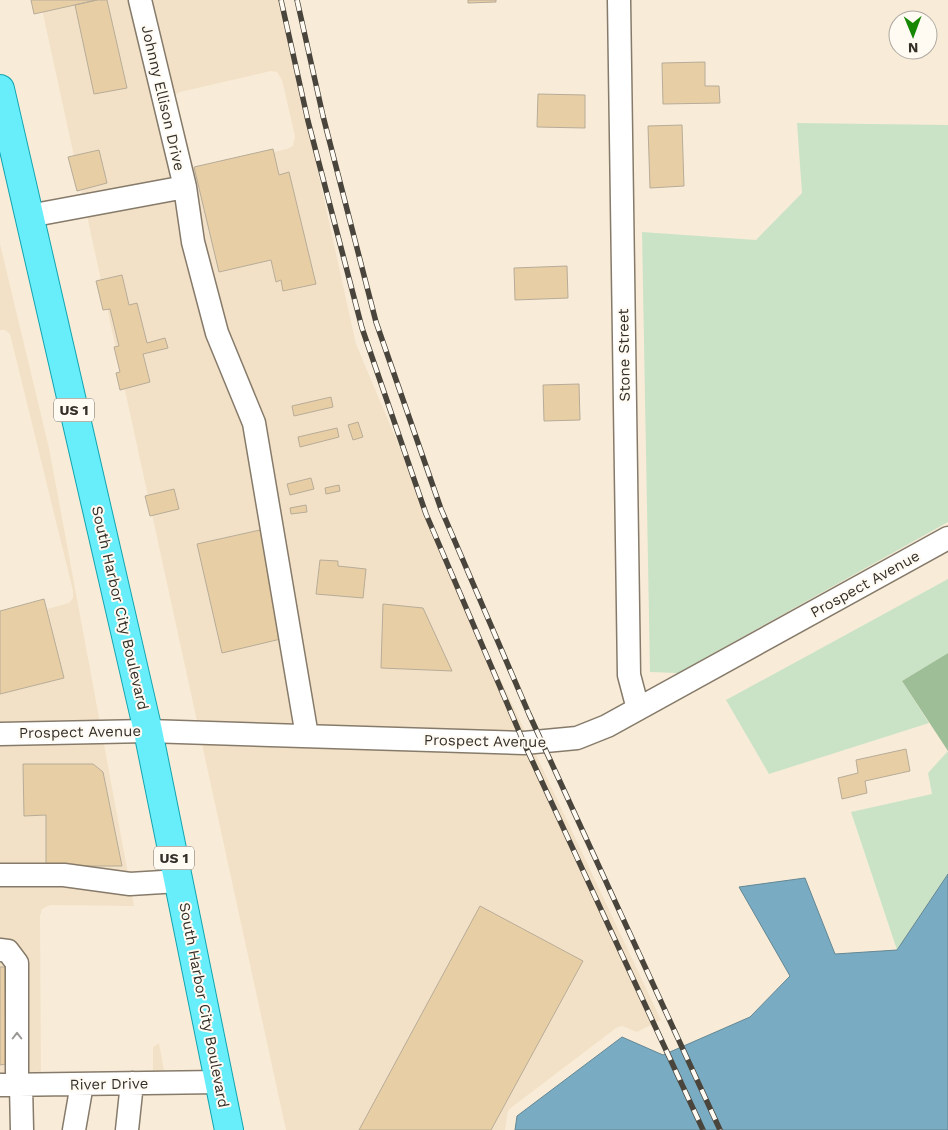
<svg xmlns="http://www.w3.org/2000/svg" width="948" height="1130" font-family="'Work Sans',sans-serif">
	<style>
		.built { fill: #f2e1c7; fill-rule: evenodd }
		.green { fill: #cae3c6 }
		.forest { fill: #9ebe98 }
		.water { fill: #79acc2; stroke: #648794 }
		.building { fill: #e8cea4; stroke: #b7ac99 }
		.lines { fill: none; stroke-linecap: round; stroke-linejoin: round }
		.minor-casing { stroke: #867b6a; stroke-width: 25 }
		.major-casing { stroke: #13a4af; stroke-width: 30 }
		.minor { stroke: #fff; stroke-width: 22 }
		.major { stroke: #67eefa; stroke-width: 28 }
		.rail-casing { stroke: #4a453c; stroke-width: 5.5 }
		.rail { stroke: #fffaf2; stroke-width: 4; stroke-dasharray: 11; stroke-linecap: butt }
		.oneway { stroke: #9a9894 }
		.labels { text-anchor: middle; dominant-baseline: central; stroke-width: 4; stroke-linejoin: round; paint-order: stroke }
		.shield { fill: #fffaf2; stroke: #716d65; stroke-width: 1 }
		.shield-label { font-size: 14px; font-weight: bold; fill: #343029 }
		.street-label { font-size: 15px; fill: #343029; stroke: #fffaf2 }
	</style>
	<rect width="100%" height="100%" fill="#f8ecd8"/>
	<path class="built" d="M40,0H280L356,344L473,621L661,1020L637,1032L622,1026L616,1028L512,1107L508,1111L505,1130H286ZM271,71L277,72L282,80L295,136L293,146L287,149L196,170L191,169L173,98L175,95L180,92Z
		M0,244L49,448L134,906L50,905L42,909L40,916L41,1075L153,1073V1047L159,1043L168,1093H0V622L69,603L73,598V591L10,334L5,330H0Z"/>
	<path class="green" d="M797,123L948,125V522L678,673L650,672L642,232L756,240L802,193Z
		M948,579V653L902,681L929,723L769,774L726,700Z
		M948,751V874L897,950L851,812L932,794L928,773Z"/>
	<path class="forest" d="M948,653V751L902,681Z"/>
	<path class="water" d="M948,874V1130H515L517,1116L622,1037L663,1055L750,1017L790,976L739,887L805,878L835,954L897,950Z"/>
	<path class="building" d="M31,0H97L34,14Z
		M97,0H107L127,88L94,94L75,5Z
		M468,0H496V2L468,3Z
		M705,62V86H719L720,103L663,104L662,63Z
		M538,94L585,95V128L537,127Z
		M682,125L684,186L650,188L648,126Z
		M273,149L279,175L289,172L316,284L283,291L281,280L276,282L271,260L219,272L194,167Z
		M99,150L107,183L77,191L68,157Z
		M567,266L568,298L515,300L514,268Z
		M122,275L129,305L137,303L147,343L165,338L168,348L143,354L150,382L120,390L116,373L120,372L114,347L119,346L110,309L103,310L96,281Z
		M579,384L580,420L544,421L543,385Z
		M331,397L333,407L294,416L292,406Z
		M358,422L363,437L353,440L348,425Z
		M337,428L339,437L300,447L298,437Z
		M311,478L314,489L290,495L287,484Z
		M339,485L340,491L326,494L325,488Z
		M174,489L179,509L150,516L145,496Z
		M306,505L307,512L291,514L290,508Z
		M260,530L285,638L222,653L197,544Z
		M320,560L338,561V566L366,569L363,598L316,594Z
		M44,599L64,678L0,694V611Z
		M383,604L423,608L452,671L381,668Z
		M906,749L910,771L865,781L867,793L842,799L838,778L858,773L856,760Z
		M23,764H93L103,772L122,866H46V815L24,816Z
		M480,906L583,961L491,1130H359Z
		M0,967H5L6,1064L0,1065Z"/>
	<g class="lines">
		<defs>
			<path id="minor" d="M619,0L629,675L638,709
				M185,187L193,242L217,333L254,423L307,736
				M29,216L185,187L140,0
				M0,734L148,731L524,743L577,738L607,726L948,538
				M0,875H64L130,884L179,881
				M0,950L8,951L17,963V1085
				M0,1085L219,1082
				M21,1085L22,1130
				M74,1130L82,1084
				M127,1130L132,1083"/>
			<path id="major" d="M0,89L148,731L229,1130"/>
		</defs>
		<use href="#minor" class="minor-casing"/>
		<use href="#major" class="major-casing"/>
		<use href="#minor" class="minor"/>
		<use href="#major" class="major"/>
		<defs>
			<path id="rail" d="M281,0L308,121L362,328L426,514L524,743L703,1130
				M297,0L323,116L376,322L441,509L529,714L720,1130"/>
		</defs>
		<use href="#rail" class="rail-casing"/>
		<use href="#rail" class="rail"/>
	</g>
	<defs><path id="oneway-chevron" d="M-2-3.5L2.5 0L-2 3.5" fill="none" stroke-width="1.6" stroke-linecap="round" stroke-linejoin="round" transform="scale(1.25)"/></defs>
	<use class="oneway" href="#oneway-chevron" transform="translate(17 1036) rotate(-90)"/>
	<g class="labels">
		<g class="shield">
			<rect x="54" y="398.5" width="40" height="23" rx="4"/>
			<rect x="154" y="846.5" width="40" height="23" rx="4"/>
		</g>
		<g class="shield-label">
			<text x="74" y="410">US 1</text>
			<text x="174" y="858">US 1</text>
		</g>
		<g class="street-label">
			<text transform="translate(163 98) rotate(77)">Johnny Ellison Drive</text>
			<text transform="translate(624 355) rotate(-91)">Stone Street</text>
			<text transform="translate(865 584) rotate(-29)">Prospect Avenue</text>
			<text transform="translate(120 608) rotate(77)">South Harbor City Boulevard</text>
			<text transform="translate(80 732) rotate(-1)">Prospect Avenue</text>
			<text transform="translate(485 741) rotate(1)">Prospect Avenue</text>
			<text transform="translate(204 1005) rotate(79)">South Harbor City Boulevard</text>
			<text transform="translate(109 1084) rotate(-1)">River Drive</text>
		</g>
	</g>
	<g transform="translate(913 35) rotate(179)"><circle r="24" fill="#fffaf2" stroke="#aea9a2"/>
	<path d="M0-4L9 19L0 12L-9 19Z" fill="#178701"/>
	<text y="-8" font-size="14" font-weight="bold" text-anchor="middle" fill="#343029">N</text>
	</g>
</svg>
